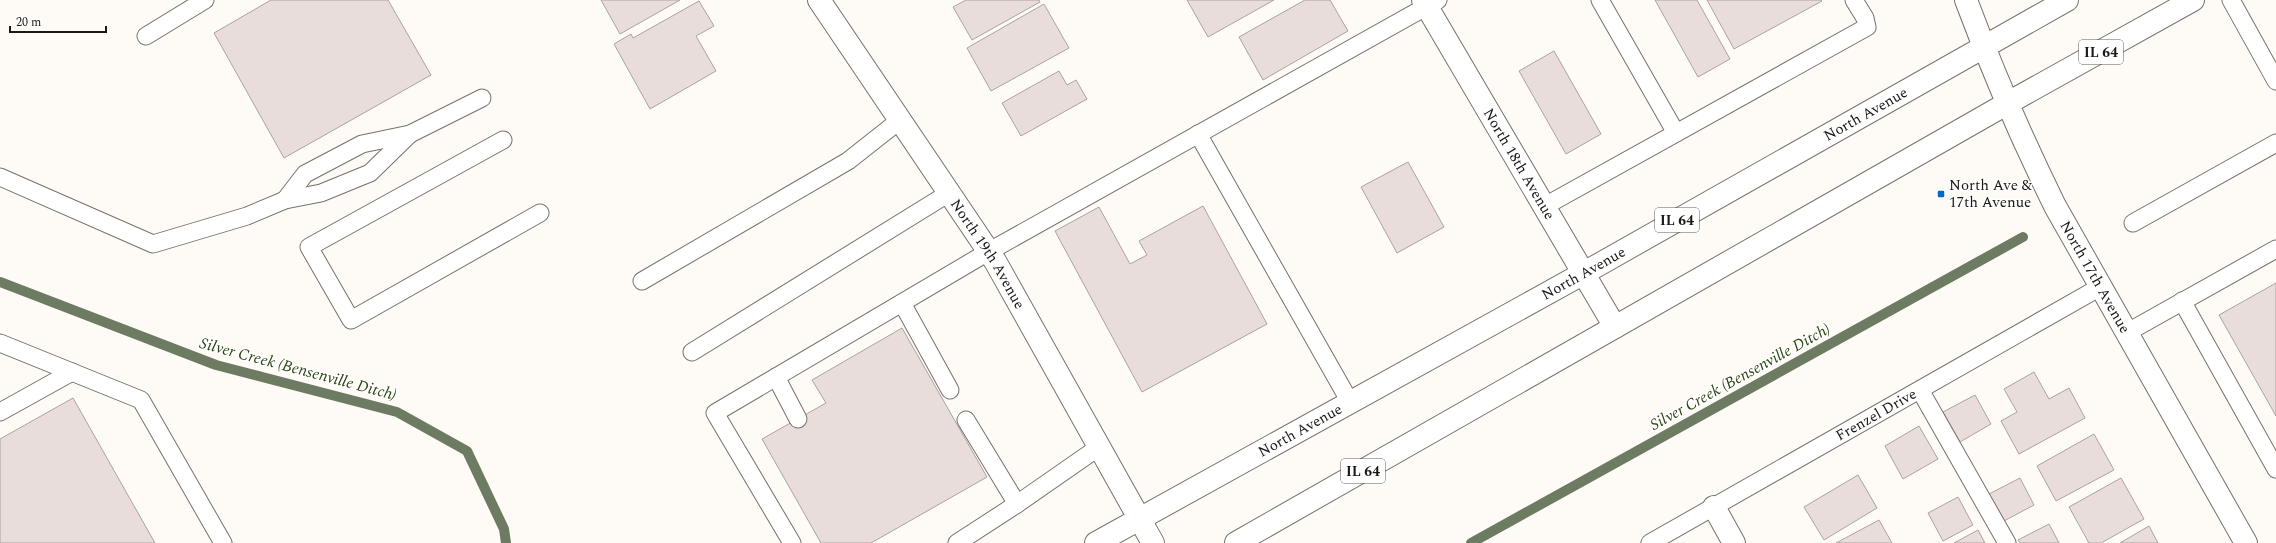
<svg xmlns="http://www.w3.org/2000/svg" width="2276" height="543" font-family="Spectral,serif">
	<style>
		.lines { fill: none; stroke-linecap: round; stroke-linejoin: round }
		.stream { stroke: #6d7b63; stroke-width: 10 }
		.building { fill: #e8dddb; stroke: #aca2a0 }
		.service-casing { stroke: #78716b; stroke-width: 19 }
		.minor-casing { stroke: #78716b; stroke-width: 24 }
		.primary-casing { stroke: #78716b; stroke-width: 24 }
		.service { stroke: #fff; stroke-width: 17 }
		.minor { stroke: #fff; stroke-width: 22 }
		.primary { stroke: #fff; stroke-width: 22 }
		.poi-dot { fill: #0366ce; stroke: #fff; stroke-width: 1.5 }
		.labels { text-anchor: middle; dominant-baseline: central; stroke-width: 3; stroke-linejoin: round; paint-order: stroke }
		.shield { fill: #fff; stroke: #5f5d5b; stroke-width: 1 }
		.shield-label { font-size: 14px; font-weight: bold; fill: #1a1815 }
		.street-label { font-size: 15px; fill: #1a1815; stroke: #fff }
		.poi-label { font-size: 15px; fill: #1a1815; stroke: #fff; text-anchor: start }
		.water-label { font-size: 16px; font-style: italic; fill: #284411; stroke: #fff }
	</style>
	<rect width="100%" height="100%" fill="#fefaf5"/>
	<g class="lines">
		<path class="stream" d="M0,282L216,365L397,412L467,451L504,529L506,543
			M1471,543L2023,237"/>
	</g>
	<path class="building" d="M271,0H388L431,75L284,158L214,33Z
		M601,0H680L620,34Z
		M966,0H1039L1040,2L972,40L953,7Z
		M1187,0H1274L1208,37Z
		M1305,0H1330L1348,31L1263,80L1239,37Z
		M1655,0H1697L1730,59L1698,77Z
		M1707,0H1821L1822,1L1734,49Z
		M699,1L714,26L696,36L716,71L650,109L614,44L631,34L633,38Z
		M1044,4L1069,48L991,91L967,48Z
		M1554,51L1601,134L1566,154L1519,71Z
		M1059,71L1067,85L1076,80L1087,99L1021,136L1002,103Z
		M1408,162L1444,227L1397,253L1361,187Z
		M1203,206L1267,324L1142,392L1055,231L1099,207L1130,264L1147,255L1139,241Z
		M2276,283V416L2219,315Z
		M902,328L987,477L871,543H821L762,439L826,403L812,380Z
		M2034,372L2049,399L2069,388L2085,418L2019,454L2001,421L2017,412L2004,389Z
		M1975,395L1991,424L1960,442L1943,412Z
		M73,398L155,543H0V439Z
		M1919,426L1938,459L1903,479L1885,446Z
		M2094,434L2114,470L2056,501L2037,466Z
		M1858,475L1877,508L1824,540L1804,507Z
		M2020,478L2034,505L2004,521L1989,494Z
		M2121,478L2144,519L2101,543H2089L2069,507Z
		M1958,497L1973,525L1943,541L1928,513Z
		M1879,520L1892,543H1836Z
		M2049,524L2059,543H2020L2018,540Z
		M2149,526L2158,543H2120Z
		M1978,530L1985,543H1954Z"/>
	<g class="lines">
		<defs>
			<g id="service">
				<path d="M1600,0L1676,133"/>
				<path d="M2231,0L2276,81"/>
				<path d="M146,36L205,0"/>
				<path d="M1198,134L1350,402"/>
				<path d="M503,140L309,247L351,320L540,213"/>
				<path d="M0,177L153,244L247,216L285,200L321,193L370,173L410,134"/>
				<path d="M285,200L305,174L362,144L410,134L482,98"/>
				<path d="M1545,206L1867,27L1865,18L1854,0"/>
				<path d="M2133,223L2276,143"/>
				<path d="M642,281L848,161L900,120"/>
				<path d="M2182,301L2276,469"/>
				<path d="M902,303L950,390"/>
				<path d="M2128,332L2276,249"/>
				<path d="M0,343L141,400L223,543"/>
				<path d="M692,352L949,193"/>
				<path d="M776,377L798,419"/>
				<path d="M1920,390L2007,543"/>
				<path d="M0,412L72,372"/>
				<path d="M1017,504L1099,447"/>
				<path d="M792,543L715,413L988,252L1438,0"/>
				<path d="M957,543L1017,504L966,420"/>
				<path id="s1" d="M1650,543L2102,286"/>
			</g>
			<g id="minor">
				<path id="s2" d="M819,0L995,261L1153,543"/>
				<path id="s3" d="M1423,0L1615,327"/>
				<path id="s4" d="M1966,0C1992,70 2022,139 2055,206L2246,543"/>
				<path d="M1714,507L1734,543"/>
			</g>
			<g id="primary">
				<path id="s5" d="M1096,543L1584,273L2067,0"/>
				<path d="M1236,543L2008,103L2193,0"/>
			</g>
		</defs>
		<use href="#service" class="service-casing"/>
		<use href="#minor" class="minor-casing"/>
		<use href="#primary" class="primary-casing"/>
		<use href="#service" class="service"/>
		<use href="#minor" class="minor"/>
		<use href="#primary" class="primary"/>
	</g>
	<rect class="poi-dot" x="1937" y="190" width="8" height="8" rx="2"/>
	<g class="labels">
		<g class="shield">
			<rect x="2079" y="40" width="44" height="24" rx="3"/>
			<rect x="1655" y="208" width="44" height="24" rx="3"/>
			<rect x="1341" y="459" width="44" height="24" rx="3"/>
		</g>
		<g class="shield-label">
			<text x="2101" y="52">IL 64</text>
			<text x="1677" y="220">IL 64</text>
			<text x="1363" y="471">IL 64</text>
		</g>
		<g class="street-label">
			<text stroke="none"><textPath href="#s5" startOffset="881">North Avenue</textPath></text>
			<text stroke="none"><textPath href="#s3" startOffset="190">North 18th Avenue</textPath></text>
			<text stroke="none"><textPath href="#s2" startOffset="305">North 19th Avenue</textPath></text>
			<text stroke="none"><textPath href="#s5" startOffset="557">North Avenue</textPath></text>
			<text stroke="none"><textPath href="#s4" startOffset="306">North 17th Avenue</textPath></text>
			<text stroke="none"><textPath href="#s1" startOffset="260">Frenzel Drive</textPath></text>
			<text stroke="none"><textPath href="#s5" startOffset="233">North Avenue</textPath></text>
		</g>
		<g class="poi-label">
			<text x="1949" y="185">North Ave &amp;<tspan x="1949" dy="17">17th Avenue</tspan></text>
		</g>
		<g class="water-label">
			<text transform="translate(298 369) rotate(15)">Silver Creek (Bensenville Ditch)</text>
			<text transform="translate(1740 377) rotate(-29)">Silver Creek (Bensenville Ditch)</text>
		</g>
	</g>
	<path d="M10 26v6h96v-6" fill="none" stroke="#1a1815" stroke-width="2"/>
	<text x="16" y="26" font-size="12" fill="#1a1815" stroke="#ffffff" stroke-width="3" paint-order="stroke">20 m</text>
</svg>
